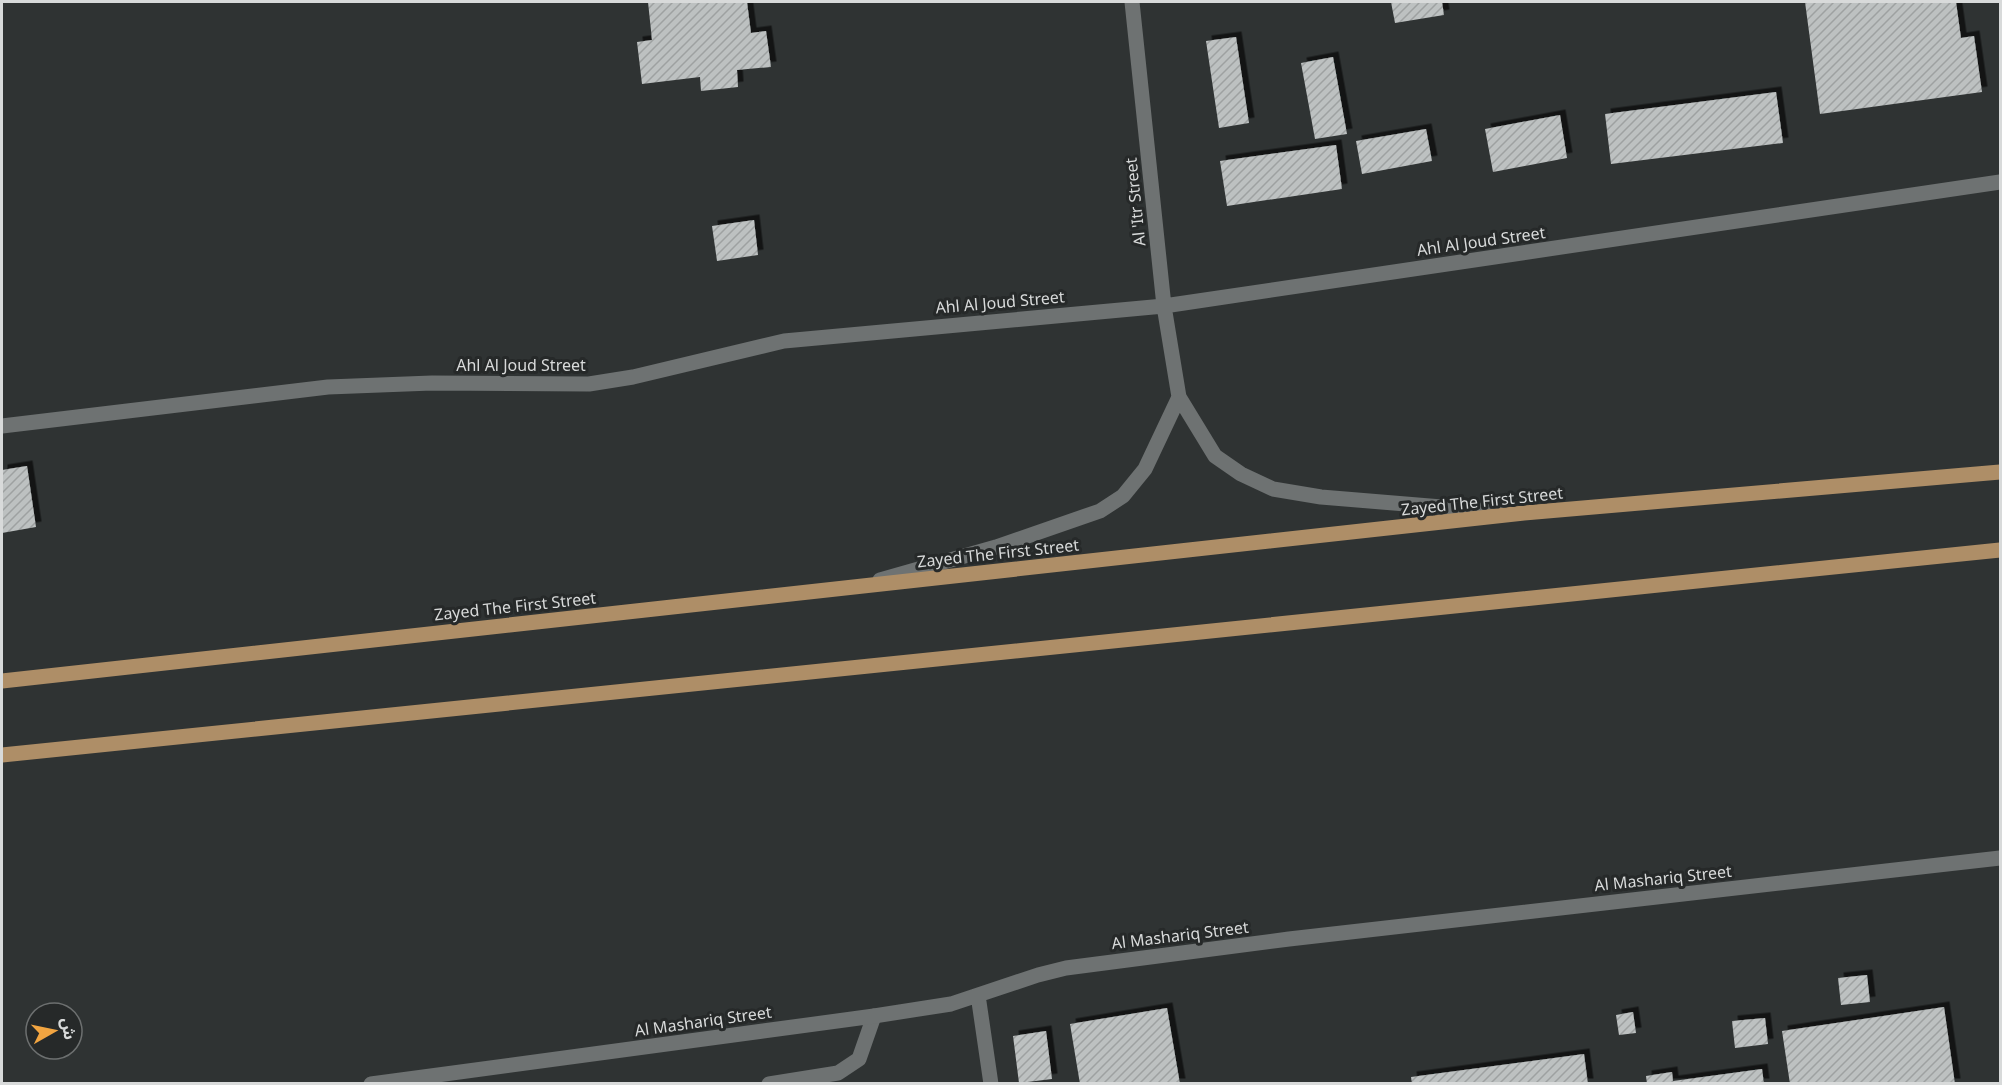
<svg xmlns="http://www.w3.org/2000/svg" width="2002" height="1085" font-family="'Noto Sans','Noto Sans Arabic',sans-serif">
	<style>
		.building { fill: url(#building-hatch); filter: url(#shadow) }
		.lines { fill: none; stroke-linecap: round; stroke-linejoin: round }
		.service { stroke: #6e7272; stroke-width: 15 }
		.minor { stroke: #6e7272; stroke-width: 15 }
		.primary { stroke: #ae8e67; stroke-width: 15 }
		.labels { text-anchor: middle; dominant-baseline: central; stroke-width: 6; stroke-linejoin: round; paint-order: stroke }
		.street-label { font-size: 16px; fill: #d8dada; stroke: #262929 }
	</style>
	<defs>
		<pattern id="building-hatch" width="6" height="6" patternUnits="userSpaceOnUse" patternTransform="scale(1.5)"><rect width="6" height="6" fill="#bdc1c1"/><path d="M-1 1l2-2M0 6l6-6M5 7l2-2" fill="none" stroke="#9ea1a1"/></pattern>
		<filter id="shadow"><feDropShadow dx="5.5" dy="-5.5" stdDeviation="0" flood-color="#0009"/></filter>
	</defs>
	<rect width="100%" height="100%" fill="#2f3333"/>
	<path class="building" d="M648,2H747L751,33L766,31L771,67L737,70L738,87L701,91L700,77L642,84L637,42L652,40Z
		M1391,2H1442L1444,15L1395,23Z
		M1805,2H1956L1961,38L1974,36L1982,92L1820,114Z
		M1236,37L1249,123L1219,128L1206,41Z
		M1333,57L1347,134L1315,139L1301,63Z
		M1776,92L1783,143L1611,164L1605,114Z
		M1560,115L1567,158L1493,172L1485,129Z
		M1426,129L1432,161L1362,174L1356,141Z
		M1336,145L1342,189L1227,206L1220,161Z
		M754,220L758,255L717,261L712,226Z
		M27,466L36,527L2,533V470Z
		M1867,975L1870,1002L1841,1005L1838,978Z
		M1944,1007L1955,1084H1790L1782,1031Z
		M1167,1008L1180,1084H1080L1070,1024Z
		M1633,1012L1636,1033L1619,1035L1616,1015Z
		M1765,1018L1768,1044L1735,1048L1732,1021Z
		M1046,1031L1052,1079L1019,1083L1013,1036Z
		M1584,1054L1588,1084H1412L1411,1077Z
		M1762,1069L1764,1084H1647L1646,1076L1672,1072L1673,1081Z"/>
	<g class="lines">
		<path class="service" d="M769,1084L838,1073L859,1059L874,1016"/>
		<path class="minor" d="M1132,2L1164,306L1179,397L1215,456L1241,474L1273,489L1321,497L1502,512
			M2,426L328,387L432,383L589,384L633,377L784,341L1164,306L2000,182
			M880,580L996,547L1100,511L1123,496L1145,469L1179,397
			M978,995L991,1084
			M371,1084L874,1016L951,1004L1038,975L1066,968L1289,939L2000,858"/>
		<path class="primary" d="M2,681L1524,513L2000,472
			M2,755L2000,550"/>
	</g>
	<g class="labels">
		<g class="street-label">
			<text transform="translate(1135 202) rotate(-96)">Al 'Itr Street</text>
			<text transform="translate(1481 241) rotate(-8)">Ahl Al Joud Street</text>
			<text transform="translate(1000 302) rotate(-5)">Ahl Al Joud Street</text>
			<text x="521" y="365">Ahl Al Joud Street</text>
			<text transform="translate(1482 501) rotate(-6)">Zayed The First Street</text>
			<text transform="translate(998 553) rotate(-6)">Zayed The First Street</text>
			<text transform="translate(515 606) rotate(-6)">Zayed The First Street</text>
			<text transform="translate(1663 878) rotate(-6)">Al Mashariq Street</text>
			<text transform="translate(1180 935) rotate(-7)">Al Mashariq Street</text>
			<text transform="translate(703 1021) rotate(-8)">Al Mashariq Street</text>
		</g>
	</g>
	<rect width="2002" height="1085" fill="none" stroke="#d8dada" stroke-width="6"/>
	<g transform="translate(54 1031) rotate(81)"><circle r="28" fill="#262929" stroke="#6d7070" stroke-width="1.5"/>
	<path d="M0-4.5L10 22L0 15L-10 22Z" fill="#f2a541"/>
	<text y="-9" font-size="16" font-weight="bold" text-anchor="middle" fill="#d8dada">ش</text>
	</g>
</svg>
